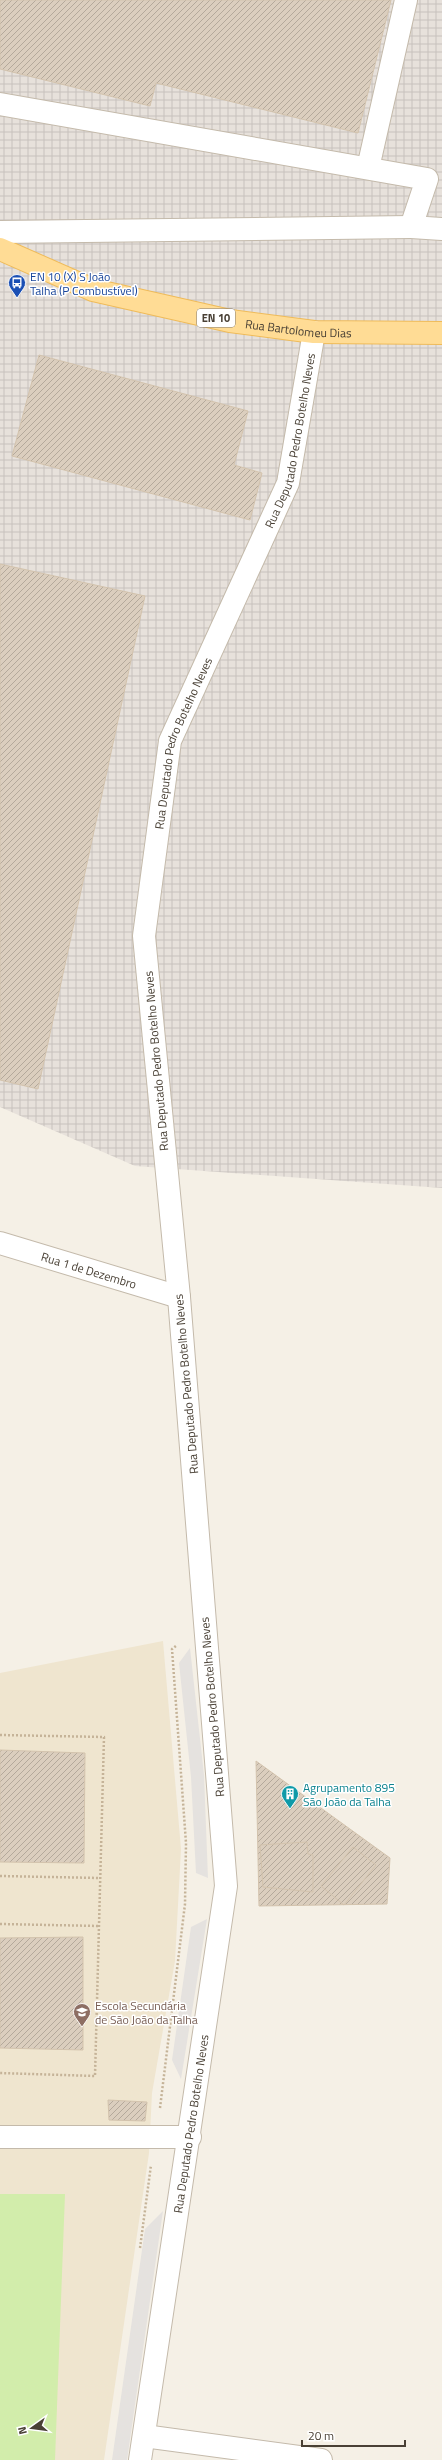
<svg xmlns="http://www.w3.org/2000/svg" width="442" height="2460" font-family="'Titillium Web',sans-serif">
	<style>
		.industrial { fill: url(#industrial-grid) }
		.education { fill: #efe5cf }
		.grass { fill: #d2edab }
		.parking { fill: #e5e2df }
		.building { fill: url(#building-hatch); stroke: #d3c3ad }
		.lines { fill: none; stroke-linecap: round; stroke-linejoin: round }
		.minor-casing { stroke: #c4baab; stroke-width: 24 }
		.major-casing { stroke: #efbb5a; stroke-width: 24 }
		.path { stroke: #c5b398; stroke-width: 2.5; stroke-dasharray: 2 2; stroke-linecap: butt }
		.minor { stroke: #fff; stroke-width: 22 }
		.major { stroke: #ffdc95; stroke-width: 22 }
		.labels { text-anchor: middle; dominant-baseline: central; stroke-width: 3; stroke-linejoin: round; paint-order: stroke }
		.shield { fill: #fff; stroke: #807972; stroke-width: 1 }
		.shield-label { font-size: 11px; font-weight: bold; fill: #494035 }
		.transit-label { font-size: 12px; fill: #164399; stroke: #fff; text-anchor: start }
		.street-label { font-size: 12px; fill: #494035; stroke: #fff }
		.culture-label { font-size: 12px; fill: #0d838f; stroke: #fff; text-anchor: start }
		.education-label { font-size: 12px; fill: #785e54; stroke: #fff; text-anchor: start }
	</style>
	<defs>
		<pattern id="industrial-grid" width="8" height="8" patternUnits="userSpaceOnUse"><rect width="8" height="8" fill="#e7e1db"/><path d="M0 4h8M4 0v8" fill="none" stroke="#c8c2bd"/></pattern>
		<pattern id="building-hatch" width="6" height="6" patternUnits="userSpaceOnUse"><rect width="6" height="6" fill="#dbcebe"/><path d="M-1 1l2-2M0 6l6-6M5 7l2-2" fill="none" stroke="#b4a99b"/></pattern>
	</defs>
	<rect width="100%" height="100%" fill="#f5f0e6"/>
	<path class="industrial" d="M0,0H442V1188L135,1166L0,1107Z"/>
	<path class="education" d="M163,1641L181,1849L175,1961L152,2093L149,2153L104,2460H0V1673Z"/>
	<path class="grass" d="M0,2194H65L55,2460H0Z"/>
	<path class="parking" d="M190,1648L204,1775L208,1878L196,1873L191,1777L179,1663Z
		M207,1919L181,2079L172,2060L191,1927Z
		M163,2211L127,2460H112L145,2229Z"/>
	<path class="building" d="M0,0H391L358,133L156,83L150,106L0,69Z
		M39,355L248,411L234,465L262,473L250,520L12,456Z
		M0,564L145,596L38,1089L0,1080Z
		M0,1750L85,1753L84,1863L0,1862Z
		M256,1761L390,1858L387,1904L259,1906Z
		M307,1842L308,1854L313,1855V1892L263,1887L260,1845Z
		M353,1847L376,1865L344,1905L321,1886Z
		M83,1937V2050L0,2048V1938Z
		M108,2100L147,2102L145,2121L109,2120Z"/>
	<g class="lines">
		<defs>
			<g id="minor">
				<path d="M0,104L427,179L411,227L442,229"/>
				<path d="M368,168L406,0"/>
				<path d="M0,232L411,227"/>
				<path id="s1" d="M0,1243L179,1297"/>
				<path d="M0,2137H190"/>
				<path d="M144,2436L321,2460"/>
				<path id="s2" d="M140,2460L226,1886L179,1297L144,936L170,741L288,483L314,332"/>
			</g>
			<g id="major">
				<path id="s3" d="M0,249L93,290L230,321L314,332L442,333"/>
			</g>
		</defs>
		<use href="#minor" class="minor-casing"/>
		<use href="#major" class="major-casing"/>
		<path class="path" d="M0,1735L104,1737L95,2076L0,2073
			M0,1876L100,1878
			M0,1924L99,1926
			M160,2108L185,1904L186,1843L172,1649L177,1645
			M140,2248L151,2165"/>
		<use href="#minor" class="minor"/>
		<use href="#major" class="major"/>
	</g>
	<defs>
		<symbol id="bus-pin" viewBox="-11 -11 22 30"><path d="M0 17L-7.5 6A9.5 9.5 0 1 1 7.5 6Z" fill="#1a4fb4" stroke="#fff"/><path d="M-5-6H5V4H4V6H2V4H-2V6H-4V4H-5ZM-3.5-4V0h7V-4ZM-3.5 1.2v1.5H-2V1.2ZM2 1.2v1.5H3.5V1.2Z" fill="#fff"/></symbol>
		<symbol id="building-pin" viewBox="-11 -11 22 30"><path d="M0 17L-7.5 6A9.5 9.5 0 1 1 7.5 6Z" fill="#0f9aa8" stroke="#fff"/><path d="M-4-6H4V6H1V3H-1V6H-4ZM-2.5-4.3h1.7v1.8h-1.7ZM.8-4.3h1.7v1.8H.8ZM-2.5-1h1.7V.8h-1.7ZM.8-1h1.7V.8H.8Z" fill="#fff"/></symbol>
		<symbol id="school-pin" viewBox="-11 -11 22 30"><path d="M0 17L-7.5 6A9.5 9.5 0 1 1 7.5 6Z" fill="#8d6e63" stroke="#fff"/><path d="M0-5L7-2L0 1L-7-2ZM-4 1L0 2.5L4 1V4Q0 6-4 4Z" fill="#fff"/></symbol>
	</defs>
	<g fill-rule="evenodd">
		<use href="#bus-pin" x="7" y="273" width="20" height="27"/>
		<use href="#building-pin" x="280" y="1784" width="20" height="27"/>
		<use href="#school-pin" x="72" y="2002" width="20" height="27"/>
	</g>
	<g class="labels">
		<rect class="shield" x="197" y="309" width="38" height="18" rx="3"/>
		<g class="shield-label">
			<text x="216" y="318">EN 10</text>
		</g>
		<g class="transit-label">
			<text x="30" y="276">EN 10 (X) S João<tspan x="30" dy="14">Talha (P Combustível)</tspan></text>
		</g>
		<g class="street-label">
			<text stroke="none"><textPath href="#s3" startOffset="311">Rua Bartolomeu Dias</textPath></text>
			<text stroke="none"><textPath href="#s2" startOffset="2056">Rua Deputado Pedro Botelho Neves</textPath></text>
			<text stroke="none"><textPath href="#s2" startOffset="1732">Rua Deputado Pedro Botelho Neves</textPath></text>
			<text transform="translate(156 1061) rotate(-95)">Rua Deputado Pedro Botelho Neves</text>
			<text stroke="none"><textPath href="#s1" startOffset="93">Rua 1 de Dezembro</textPath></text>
			<text transform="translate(186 1384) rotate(-95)">Rua Deputado Pedro Botelho Neves</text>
			<text transform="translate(212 1707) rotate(-95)">Rua Deputado Pedro Botelho Neves</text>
			<text stroke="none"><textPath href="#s2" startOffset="340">Rua Deputado Pedro Botelho Neves</textPath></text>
		</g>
		<g class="culture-label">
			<text x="303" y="1787">Agrupamento 895<tspan x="303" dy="14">São João da Talha</tspan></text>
		</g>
		<g class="education-label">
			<text x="95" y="2005">Escola Secundária<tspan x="95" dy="14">de São João da Talha</tspan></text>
		</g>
	</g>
	<g transform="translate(32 2428) rotate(256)" stroke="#ffffff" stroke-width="3" paint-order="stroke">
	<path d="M0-3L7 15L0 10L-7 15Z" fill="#494035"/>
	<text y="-6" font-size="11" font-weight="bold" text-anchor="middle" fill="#494035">N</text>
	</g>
	<path d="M302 2440v6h103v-6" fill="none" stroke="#494035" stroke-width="2"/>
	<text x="308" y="2440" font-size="12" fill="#494035" stroke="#ffffff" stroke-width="3" paint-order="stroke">20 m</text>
</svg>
